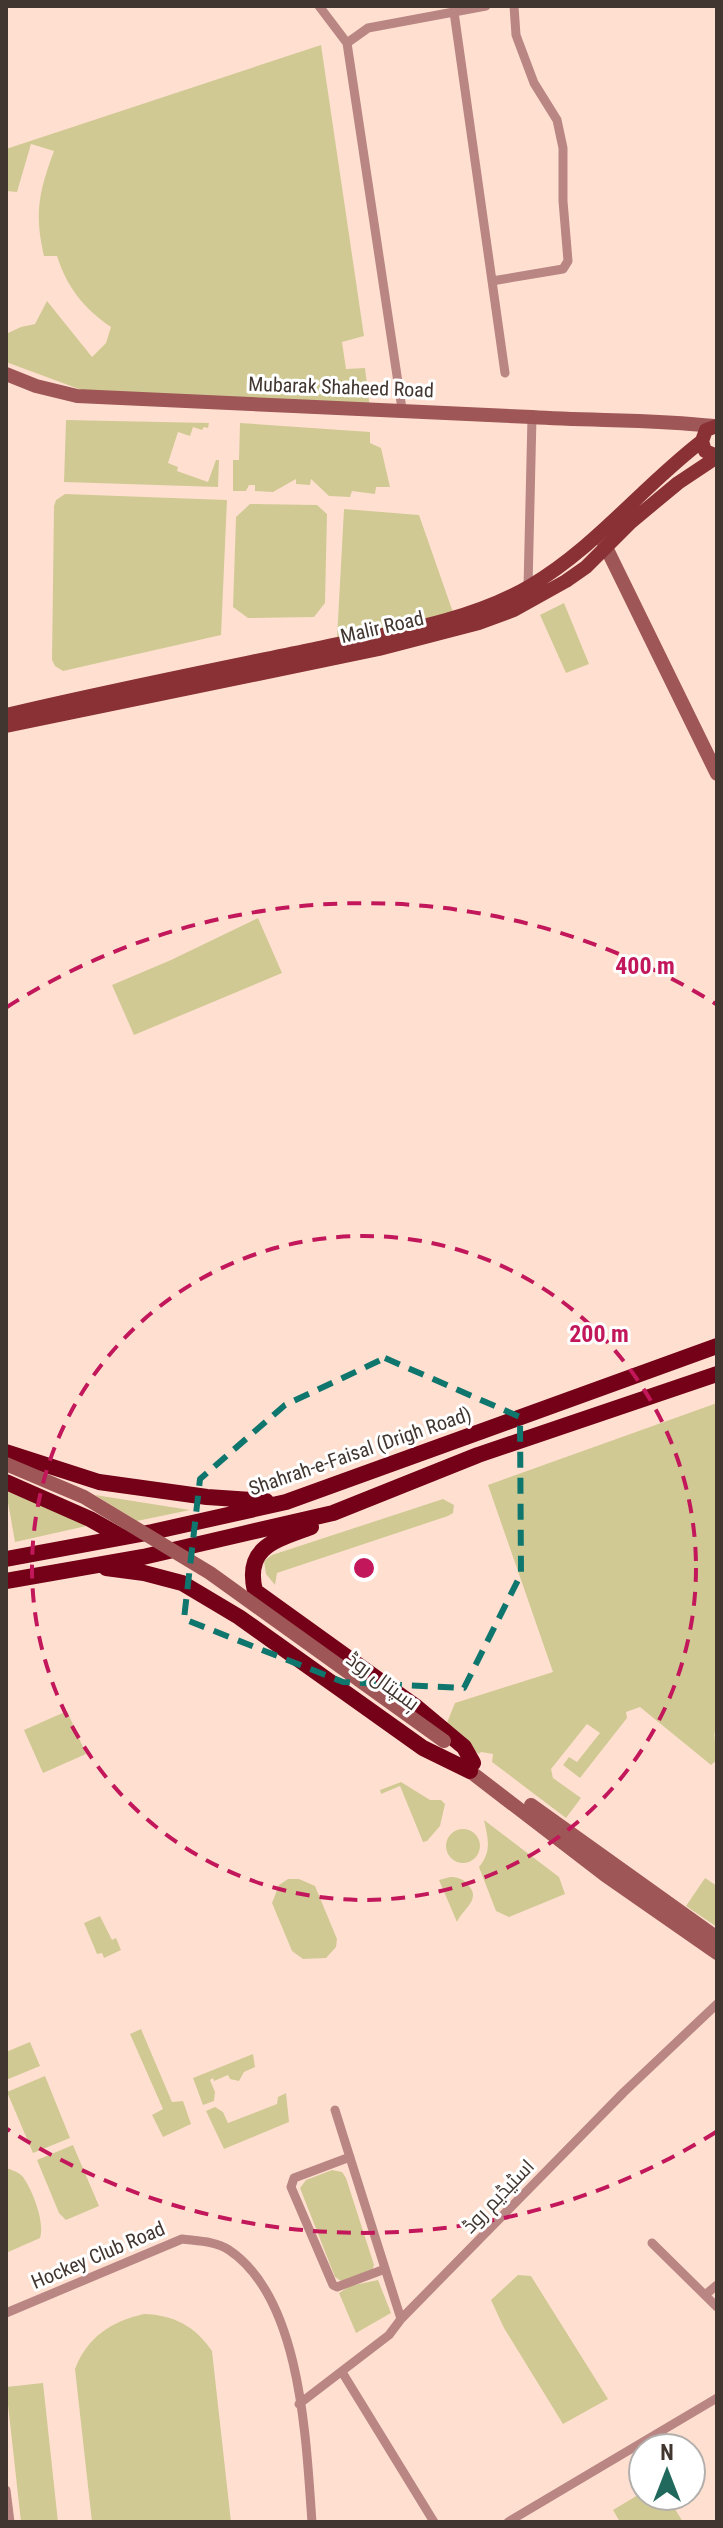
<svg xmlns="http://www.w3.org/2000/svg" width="723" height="2528" font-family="'Roboto Condensed',Cairo,sans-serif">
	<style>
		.green { fill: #d1c994 }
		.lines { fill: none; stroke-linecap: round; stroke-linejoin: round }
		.street { stroke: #b98684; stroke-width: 9 }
		.secondary { stroke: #9e5656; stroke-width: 14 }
		.primary { stroke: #893135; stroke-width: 14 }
		.highway { stroke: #740118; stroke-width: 16 }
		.secondary-bridge { stroke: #9e5656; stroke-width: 14 }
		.marked { fill: none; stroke: #0f766e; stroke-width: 6; stroke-dasharray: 16 10; stroke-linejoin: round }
		.ring { fill: none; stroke: #c2185b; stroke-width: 4; stroke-dasharray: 14 10 }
		.labels { text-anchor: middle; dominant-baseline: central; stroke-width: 6; stroke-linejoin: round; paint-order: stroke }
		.street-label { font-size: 20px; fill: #423630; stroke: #fff }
		.centre { fill: #c2185b; stroke: #fff; stroke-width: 4 }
		.ring-label { font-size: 24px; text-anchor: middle; font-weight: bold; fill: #c2185b; stroke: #fff; stroke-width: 6; stroke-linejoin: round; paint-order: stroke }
	</style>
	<rect width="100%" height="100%" fill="#ffe0d0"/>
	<path class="green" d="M321,45L364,336L342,342L346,369L365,368L370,408L87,392L6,362V334L21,327L35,324L47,301L92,357L106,343L111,327C83,308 67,287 57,256H44C34,213 39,191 54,151L31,144L17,192L6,191V149Z
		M66,420L209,423L208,428L204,427L202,430L193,427L190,436L178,432L168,463L178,467L177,471L208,482L216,460H219L218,487L64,482Z
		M240,423L370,432V443L381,448L390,487H376L375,494L352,491L350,497L329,496L311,479L310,485L296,484V479L273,492L255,491V485H249L246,491H233V460H239Z
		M65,494L227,500L221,635L63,671L55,666L52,660L54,506L56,500Z
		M250,504L317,505L327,514L325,603L314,617L248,618L233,607L236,517Z
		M344,509L419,515L455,618L337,638Z
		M564,603L589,664L566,673L540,615Z
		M258,918L282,973L134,1035L112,985L171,960Z
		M717,1403V1744L714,1731L717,1760L711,1765L640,1707L626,1712L627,1718L580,1778L563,1765L569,1757L577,1762L600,1733L587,1724L551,1769L553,1778L581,1798L566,1818L492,1762L493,1754L481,1752L479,1754L444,1730L455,1703L553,1672L488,1485Z
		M6,1491L91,1525L15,1542Z
		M95,1495L190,1510L137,1521Z
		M443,1499L454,1505L453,1513L448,1516L277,1573L275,1585L266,1574L264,1561L272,1555Z
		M67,1711L86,1754L43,1773L24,1730Z
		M401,1782L430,1800H441L445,1804L440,1826L427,1841L423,1842L400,1786L381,1794L380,1790Z
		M484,1820L559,1877L565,1894L509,1917L496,1911L479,1867C492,1851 488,1839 484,1820Z
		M446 1846a17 17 0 1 1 34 0a17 17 0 1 1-34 0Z
		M450,1877C458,1877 464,1879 469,1886C481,1900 463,1909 457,1922L439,1880Z
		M705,1878L717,1886V1927L686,1906Z
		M288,1879H299L315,1886L337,1939L336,1947L326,1958L303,1959L292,1951L272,1903L279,1885Z
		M100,1916L112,1940L116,1938L121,1950L104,1958L102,1953L97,1954L84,1923Z
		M141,2029L172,2102L183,2101L191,2124L163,2137L152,2115L163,2109L130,2034Z
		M30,2042L40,2066L6,2080V2052Z
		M253,2054L255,2067L244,2072L239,2081L230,2079L228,2075L214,2081L213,2078L210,2080L215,2092L214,2101L203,2105L193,2078Z
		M45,2076L70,2138L33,2153L7,2092Z
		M286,2093L289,2122L224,2149L206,2111L215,2107L223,2112L228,2123L277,2104L278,2097Z
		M73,2145L99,2206L66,2220L59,2213L37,2160Z
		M6,2168C12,2170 19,2172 23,2177C33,2191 45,2222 40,2238L6,2253Z
		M332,2170L342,2172L346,2178L374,2265L372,2271L341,2281L335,2277L300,2188L306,2180Z
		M518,2275L531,2276L608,2399L563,2424L504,2328L491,2300Z
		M378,2280L391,2313L356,2333L339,2293L350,2286Z
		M144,2314C174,2315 195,2326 212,2351L231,2522H92L75,2369C87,2337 112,2321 144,2314Z
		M43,2383L58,2522H21L6,2387Z
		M643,2492V2496H667L683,2522H620L613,2510Z"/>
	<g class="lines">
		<path class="street" d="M319,6L347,43L402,409
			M454,12L505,373
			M347,43L368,28L486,6
			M492,281L563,269L568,261L563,201V148L557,120L534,83L516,35L514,6
			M528,587L532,417
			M335,2110L401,2319
			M350,2157L294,2178L291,2187L333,2285L337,2287L385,2269
			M652,2243L717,2307
			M705,2295L717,2285
			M6,2313L182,2239C197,2241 216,2241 229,2250C302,2299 306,2442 312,2522
			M342,2372L434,2522
			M299,2404L389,2335L401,2319L624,2092L717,2004
			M6,2490L10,2522
			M508,2522L717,2398"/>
		<path class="secondary" d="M6,374L36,386L77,396C229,404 380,409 532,417C592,421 653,419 714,426
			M600,535L717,774
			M463,1766L605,1875L717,1953
			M531,1805L717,1938"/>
		<path class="primary" d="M717,426L706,430L702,441L705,451L717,456
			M6,715C107,691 208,671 309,650C382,634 465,624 530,586C596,547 642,487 702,441
			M6,726L379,649L479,623L514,610L566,581L586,567L631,522L678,483L717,457"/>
		<path class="highway" d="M6,1452L99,1482L207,1497L266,1501
			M6,1482L90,1519L122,1537
			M311,1527C277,1540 244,1546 255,1591L415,1706L464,1747L473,1763
			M6,1559L152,1532L286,1502L717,1346
			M106,1568L144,1573L182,1583L239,1617L423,1748L470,1771
			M6,1581L143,1557L333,1513L478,1455L717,1374"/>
		<path class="secondary-bridge" d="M6,1464L84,1497L210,1573L444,1741"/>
	</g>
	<path class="marked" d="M385,1358L520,1417L521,1574L464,1688L343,1682L184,1619L200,1479L285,1405Z"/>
	<g class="ring">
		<circle cx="364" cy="1568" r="332"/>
		<path d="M716 2132A665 665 0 0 1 7 2129M7 1007A665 665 0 0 1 716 1004"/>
	</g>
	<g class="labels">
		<g class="street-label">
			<text transform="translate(341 387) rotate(2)">Mubarak Shaheed Road</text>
			<text transform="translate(382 627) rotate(-13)">Malir Road</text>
			<text transform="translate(360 1451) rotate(-19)">Shahrah-e-Faisal (Drigh Road)</text>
			<text transform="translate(383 1681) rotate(36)">ہسپتال روڈ</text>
			<text transform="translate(498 2196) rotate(-46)">اسٹیڈیم روڈ</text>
			<text transform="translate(98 2255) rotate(-23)">Hockey Club Road</text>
		</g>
	</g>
	<circle cx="364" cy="1568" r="12" class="centre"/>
	<g class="ring-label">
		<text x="645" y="974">400 m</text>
		<text x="599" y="1342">200 m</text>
	</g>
	<rect width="723" height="2528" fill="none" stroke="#423630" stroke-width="16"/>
	<g transform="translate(667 2472)"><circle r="38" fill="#ffffff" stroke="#b3afac" stroke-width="2"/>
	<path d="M0-6L14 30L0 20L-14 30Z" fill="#22695d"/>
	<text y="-12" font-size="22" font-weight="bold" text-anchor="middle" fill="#423630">N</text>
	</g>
</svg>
